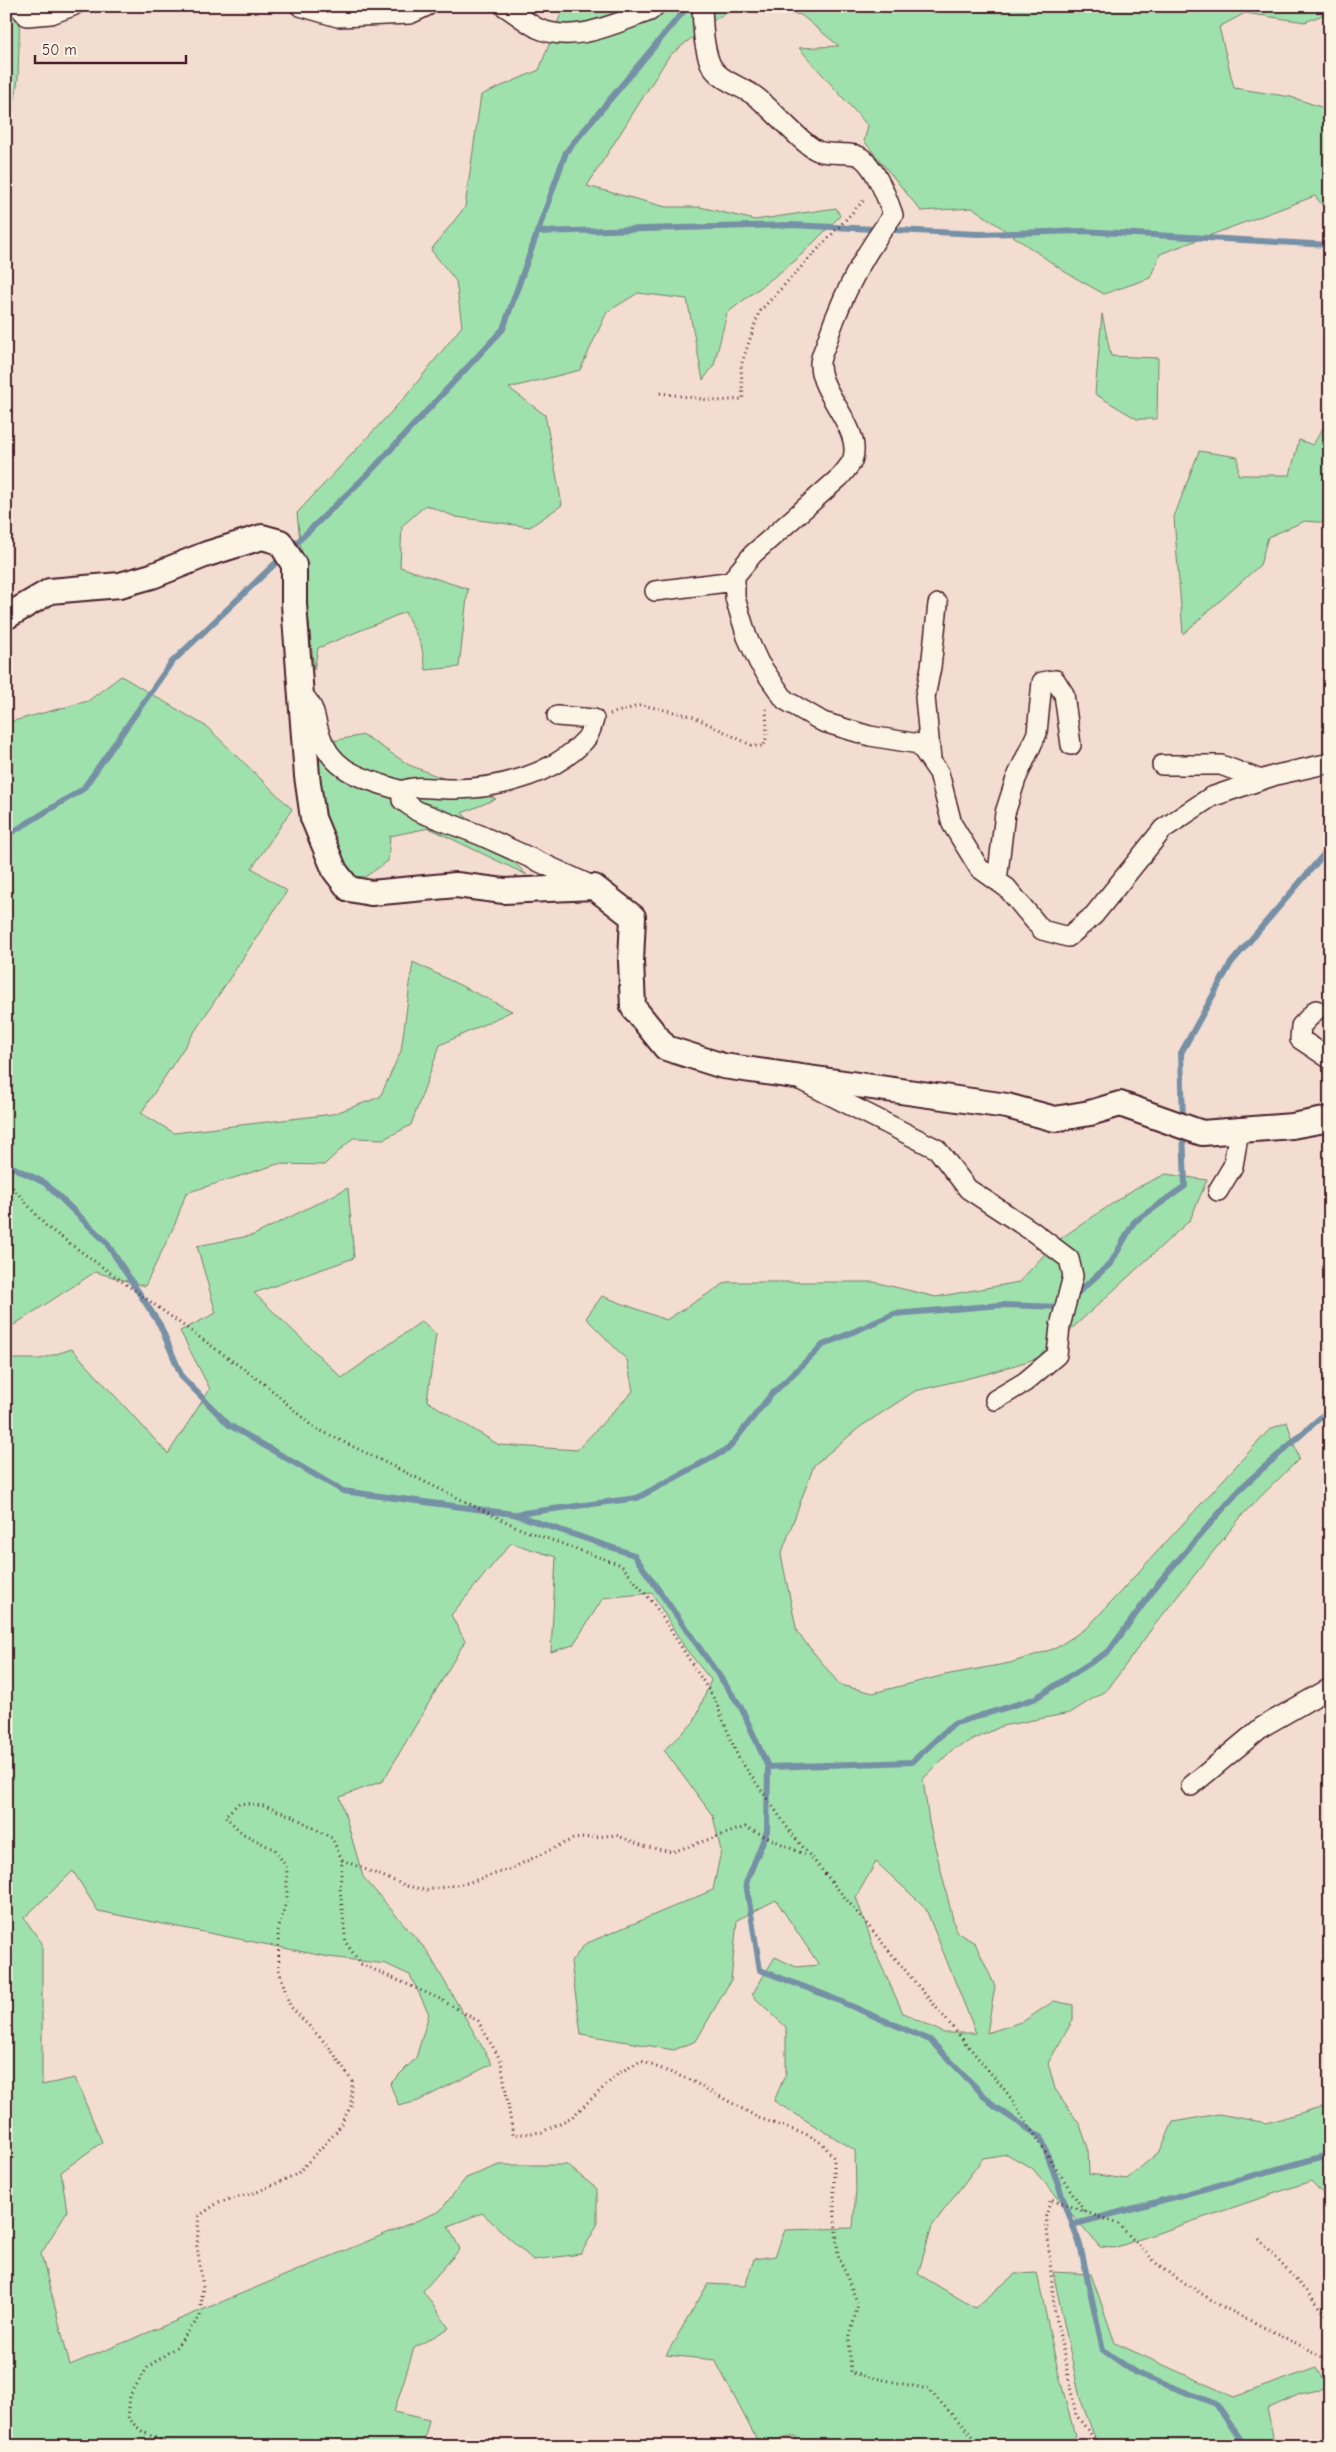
<svg xmlns="http://www.w3.org/2000/svg" width="1336" height="2452" font-family="'Comic Neue',sans-serif">
	<style>
		.green { fill: #9fe1ac; stroke: #74806c; fill-rule: evenodd }
		.lines { fill: none; stroke-linecap: round; stroke-linejoin: round }
		.stream { stroke: #7690a5; stroke-width: 6 }
		.minor-casing { stroke: #4a1f2b; stroke-width: 22 }
		.tertiary-casing { stroke: #4a1f2b; stroke-width: 28 }
		.path { stroke: #4a1f2b; stroke-width: 3; stroke-dasharray: 1 4; stroke-linecap: butt }
		.minor { stroke: #fcf5e5; stroke-width: 19 }
		.tertiary { stroke: #fcf5e5; stroke-width: 24 }
	</style>
	<rect width="100%" height="100%" fill="#f3dcd0"/>
	<filter id="ink" filterUnits="userSpaceOnUse"><feTurbulence type="fractalNoise" baseFrequency=".02" numOctaves="2"/><feDisplacementMap in="SourceGraphic" scale="10" xChannelSelector="R" yChannelSelector="G"/><feConvolveMatrix kernelMatrix="1 2 1 2 8 2 1 2 1" color-interpolation-filters="sRGB"/></filter>
	<g filter="url(#ink)">
		<path class="green" d="M6,6H20L18,79L6,159Z
			M564,6H741L717,18L669,56L587,186L666,207H700L755,220L836,208L840,216L796,260L727,313L714,365L703,380L687,299L638,293L607,312L580,370L509,388L545,415L562,505L530,527L456,517L426,505L402,526L400,567L468,589L459,667L426,670L421,644L405,612L318,648L314,670L297,513L407,395L462,326L456,281L431,250L465,207L481,95L539,70Z
			M755,6H1330V12L1305,22L1245,13L1219,27L1234,88L1291,97L1330,110V215L1315,196L1160,254L1150,278L1104,294L1065,272L973,208L921,211L864,141L868,126L799,48L839,46L801,15Z
			M1102,314L1111,356L1158,358L1157,419H1137L1095,394Z
			M1330,416V523L1305,521L1268,537L1260,565L1183,634L1174,517L1199,451L1238,457V475H1290L1299,440L1313,445Z
			M121,676L207,727L292,809L252,868L287,891L141,1113L174,1133L333,1114L380,1097L401,1051L413,962L512,1011L440,1045L411,1125L384,1139L353,1138L324,1165L278,1164L186,1193L175,1224L145,1286L95,1272L6,1330V723L88,701Z
			M364,735L409,765L496,799L462,813L527,875L429,828L390,836L388,861L365,877L353,876L325,835L311,745Z
			M1166,1174L1207,1180L1190,1220L1041,1357L986,1374L915,1391L860,1427L814,1465L781,1555L797,1632L840,1685L873,1693L945,1675L1010,1663L1056,1648L1088,1627L1270,1429L1287,1422L1299,1459L1244,1513L1153,1627L1108,1689L1070,1713L1002,1726L952,1750L923,1779L929,1822L956,1932L975,1943L995,1986L987,2033L1024,2021L1054,2001L1073,2005V2020L1048,2063L1055,2089L1080,2125L1088,2148L1089,2174L1127,2179L1160,2151L1173,2122L1219,2114L1267,2123L1330,2104V2201L1311,2181L1114,2248L1100,2247L1033,2169L1007,2154L983,2158L932,2226L918,2274L975,2308L1015,2274L1037,2273L1058,2371L1075,2436L1062,2446H798L795,2436L759,2444L715,2360L666,2355L708,2284L745,2286L754,2259L775,2256L785,2230L853,2228L856,2189L855,2150L774,2101L786,2073V2027L752,1995L775,1957L796,1967L819,1965L776,1900L737,1920L731,1980L696,2041L674,2050L581,2034L571,1962L585,1944L713,1890L721,1851L713,1816L664,1750L694,1722L711,1680L685,1648L652,1593L603,1598L573,1645L551,1652L556,1557L511,1543L451,1615L465,1641L383,1781L340,1797L363,1877L427,1951L492,2064L418,2101L399,2106L390,2084L416,2058L429,2014L410,1975L386,1964L329,1957L98,1911L73,1871L24,1918L42,1943V2085L75,2078L102,2142L61,2172L67,2211L41,2254L70,2365L440,2211L466,2178L499,2165H567L597,2189V2225L581,2254L533,2260L482,2213L448,2226L460,2249L423,2291L449,2328L414,2348L394,2412L429,2420L423,2446H6V1359H40L72,1349L168,1454L210,1389L180,1331L216,1313L197,1246L254,1235L348,1188L354,1258L254,1293L342,1378L422,1321L436,1334L427,1401L499,1445L577,1450L633,1391L627,1360L586,1318L602,1296L666,1320L727,1282H874L936,1297L1019,1282L1057,1241L1134,1189ZM876,1862L925,1907L976,2033H944L903,2013L876,1954L856,1897Z
			M1053,2272L1091,2274L1115,2343L1234,2397L1316,2368L1328,2388L1300,2394L1267,2409L1275,2446H1098L1080,2398Z"/>
		<g class="lines">
			<path class="stream" d="M537,232L791,225L978,234L1082,231L1330,245
				M290,549L368,474L503,329L566,152L688,6
				M6,836L83,789L171,663L283,556
				M1183,1121L1181,1053L1231,963L1330,847
				M6,1164L45,1183L106,1242L160,1325L182,1377L229,1425L343,1491L513,1514L634,1555L741,1707L768,1767L767,1831L746,1883L760,1970L823,1994L930,2040L995,2107L1041,2137L1080,2245L1103,2350L1136,2373L1216,2404L1245,2446
				M1073,1297L1111,1263L1134,1222L1185,1186L1183,1131
				M516,1514L637,1498L728,1449L770,1396L823,1345L894,1314L1001,1305L1062,1307
				M768,1767L912,1762L953,1724L1034,1699L1109,1651L1160,1581L1242,1487L1330,1409
				M1072,2225L1321,2157L1330,2152"/>
			<defs>
				<path id="minor" d="M18,6L27,16L51,14L73,6
					M300,6L338,17L410,14L427,6
					M504,6C515,13 526,22 537,28C574,45 615,23 650,11L655,6
					M702,6C703,25 703,45 710,63C717,80 741,86 755,96C773,109 801,144 818,151C829,155 844,152 856,155C873,160 888,200 893,215C863,255 841,297 826,344C824,350 819,359 820,366C822,397 864,431 852,461C849,467 844,472 840,477L753,554L735,576V598L747,637L759,663L785,700L823,722L870,736L919,744L939,773L952,824L979,868L1007,888L1042,930L1068,937L1094,915L1163,829L1211,797L1276,775L1330,763
					M655,591L735,581
					M300,692C316,708 313,712 319,732C332,774 364,778 402,791
					M557,716L594,719C592,726 590,735 585,740C553,775 500,788 455,789C436,790 419,784 402,791V800L417,811L480,835L592,886
					M931,760L925,697L931,667L938,604
					M1162,765H1221L1261,780
					M997,881L1005,813L1016,779L1037,733L1042,682L1055,680L1064,694L1071,745
					M1316,1010L1301,1026L1300,1039L1330,1059
					M802,1081L937,1149L968,1189L1032,1231L1069,1259L1073,1276L1060,1326L1057,1355L1025,1382L995,1400
					M1218,1191L1233,1166L1239,1131
					M1191,1786L1262,1727L1330,1688"/>
				<path id="tertiary" d="M6,617L50,591L120,585L152,576L207,554L262,537L280,542L294,565V604L307,776L313,818L335,871L349,889L371,893L456,885L504,891L594,887L633,917L631,961L633,1007L666,1048L723,1066L1007,1106L1055,1119L1090,1113L1120,1104L1202,1133L1292,1126L1330,1119"/>
			</defs>
			<use href="#minor" class="minor-casing"/>
			<use href="#tertiary" class="tertiary-casing"/>
			<path class="path" d="M660,393L716,401L743,399L741,366L759,312L866,198
				M610,714L642,705L692,716L753,746H764L767,735L766,706
				M6,1180L47,1227L267,1386L313,1427L521,1529L621,1565L654,1604L715,1700L738,1757L792,1834L1008,2094L1084,2211
				M342,1860L407,1886L427,1890L467,1883L510,1869L573,1839L616,1835L643,1846L672,1852L745,1827L808,1856
				M1259,2239L1330,2318
				M1326,2358L1330,2352
				M174,2446L143,2432L128,2419L130,2395L148,2367L176,2347L200,2317L203,2287L197,2246L199,2216L219,2202L257,2192L297,2174L337,2131L351,2106L352,2081L329,2047L290,2006L279,1970L278,1931L287,1898V1868L275,1850L242,1833L225,1816L239,1803L264,1806L292,1816L332,1838L342,1860L340,1889L346,1943L361,1964L438,1998L478,2021L501,2061L513,2135L542,2132L572,2117L619,2073L641,2061L690,2080L759,2118L808,2135L823,2144L834,2158V2206L838,2255L858,2304L849,2340L851,2373L928,2389L982,2446
				M1100,2446L1076,2415L1054,2307L1046,2216L1051,2199L1118,2224L1161,2268L1221,2306L1326,2358L1330,2366"/>
			<use href="#minor" class="minor"/>
			<use href="#tertiary" class="tertiary"/>
		</g>
	</g>
	<rect width="1336" height="2452" fill="none" stroke="#fcf5e5" stroke-width="25"/>
	<rect x="12" y="12" width="1311" height="2427" fill="none" stroke="#4a1f2b" stroke-width="2" filter="url(#ink)"/>
	<path d="M35 55v8h151v-8" fill="none" stroke="#4a1f2b" stroke-width="2.5"/>
	<text x="42" y="55" font-size="15" fill="#4a1f2b" stroke="#fcf5e5" stroke-width="4" paint-order="stroke">50 m</text>
</svg>
